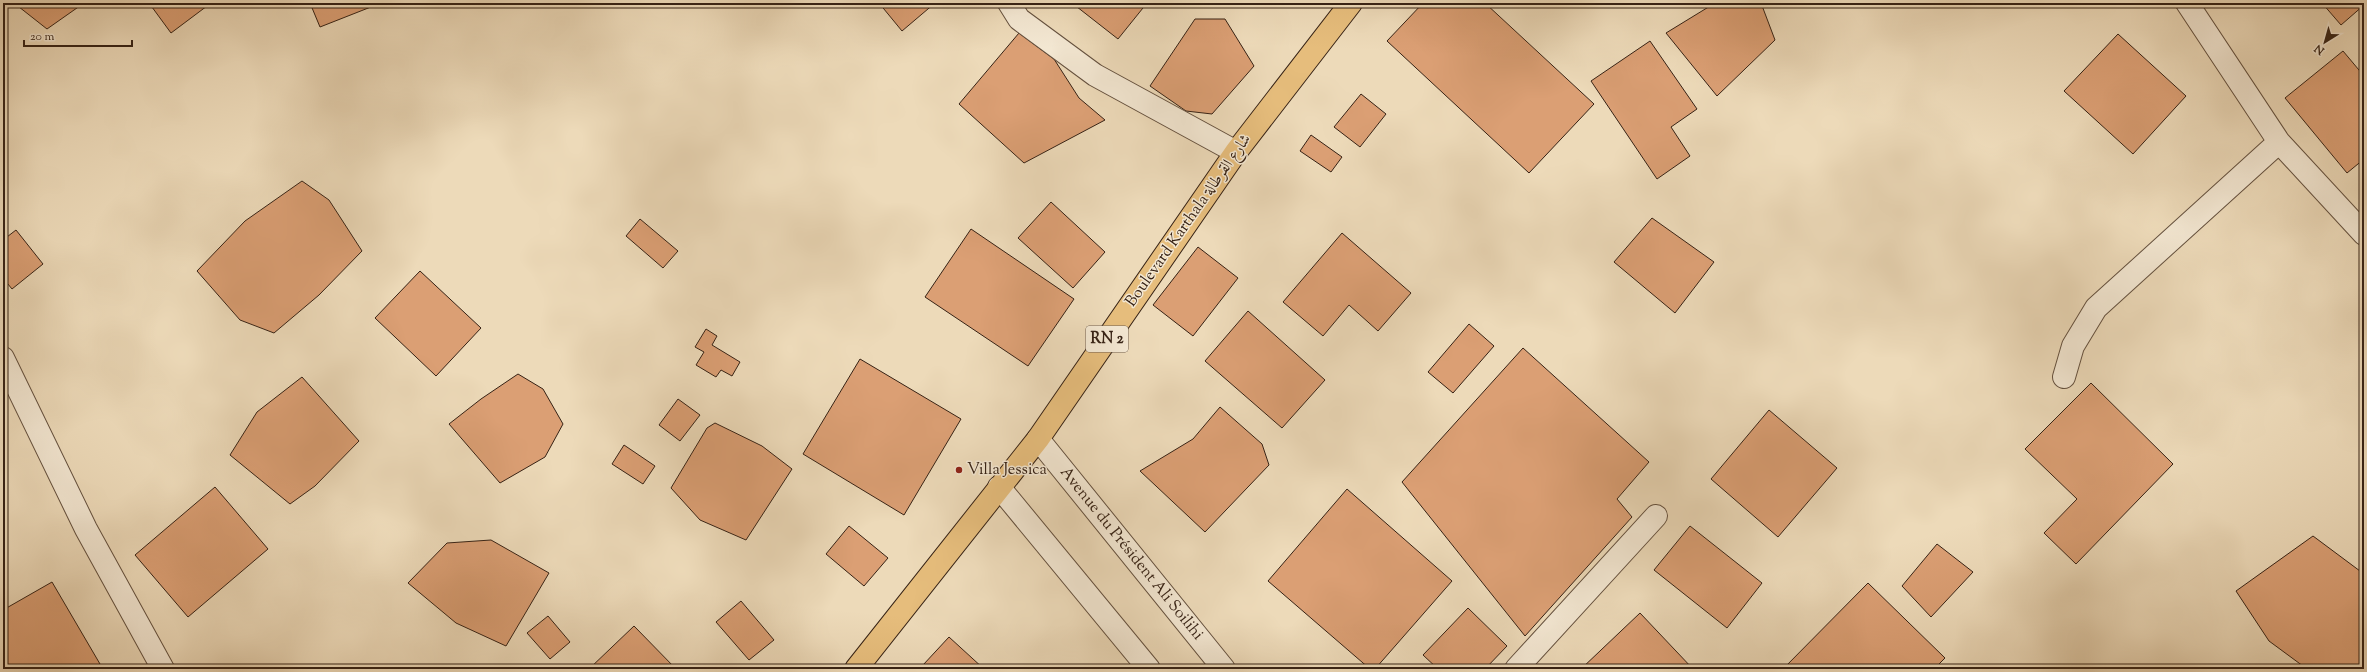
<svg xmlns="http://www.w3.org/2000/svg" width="2367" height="672" font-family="'Sorts Mill Goudy',Amiri,serif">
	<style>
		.building { fill: #db9f74; stroke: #362215 }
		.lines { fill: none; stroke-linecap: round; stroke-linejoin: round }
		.minor-casing { stroke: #64503e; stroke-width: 24 }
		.tertiary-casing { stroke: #64503e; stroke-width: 24 }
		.primary-casing { stroke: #362215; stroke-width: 24 }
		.minor { stroke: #f3e7d2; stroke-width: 22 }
		.tertiary { stroke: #f3e7d2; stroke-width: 22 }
		.primary { stroke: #e6bd7c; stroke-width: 22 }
		.poi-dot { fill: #8f2418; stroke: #f3e7d2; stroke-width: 1.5 }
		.labels { text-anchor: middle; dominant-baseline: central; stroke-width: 3; stroke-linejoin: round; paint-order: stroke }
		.shield { fill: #f3e7d2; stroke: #6f5d4e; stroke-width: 1 }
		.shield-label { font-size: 15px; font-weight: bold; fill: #362215 }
		.street-label { font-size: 16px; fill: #362215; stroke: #f3e7d2 }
		.poi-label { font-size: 16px; fill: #362215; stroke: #f3e7d2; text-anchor: start }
	</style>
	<rect width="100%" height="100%" fill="#eddab9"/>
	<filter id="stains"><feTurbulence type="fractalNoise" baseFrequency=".005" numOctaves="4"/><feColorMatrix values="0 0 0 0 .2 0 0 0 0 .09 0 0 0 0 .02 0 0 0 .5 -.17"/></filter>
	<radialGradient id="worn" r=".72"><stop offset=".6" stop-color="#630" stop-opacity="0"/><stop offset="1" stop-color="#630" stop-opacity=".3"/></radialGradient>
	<path class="building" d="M14,3H84L47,29Z
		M149,3H211L171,33Z
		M310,3H381L320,27Z
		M879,3H935L902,31Z
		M1072,3H1147L1118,39Z
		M1423,3H1485L1594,104L1529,173L1387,41Z
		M1715,3H1761L1775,40L1717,96L1666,33Z
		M2322,3H2364V5L2341,25Z
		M1195,19H1225L1254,66L1212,114L1186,111L1150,86Z
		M1019,33L1054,59L1079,98L1105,120L1024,163L959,104Z
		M2118,34L2186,96L2133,154L2064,91Z
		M1650,41L1697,109L1671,127L1690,156L1657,179L1591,81Z
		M2343,51L2364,76V159L2347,173L2285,98Z
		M1361,94L1386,114L1360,147L1334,127Z
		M1311,135L1342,157L1331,172L1300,151Z
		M302,181L329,200L362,251L319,295L274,333L240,320L197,271L245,221Z
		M1051,202L1105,252L1073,288L1018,238Z
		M1652,218L1714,262L1675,313L1614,262Z
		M640,219L678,251L663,268L626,236Z
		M971,229L1074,299L1028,366L925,297Z
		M16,230L43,264L12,289L3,278V240Z
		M1342,233L1411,293L1378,331L1349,305L1323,336L1283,302Z
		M1198,247L1238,278L1193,336L1153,305Z
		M420,271L481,328L436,376L375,318Z
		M1248,311L1325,380L1282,428L1205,361Z
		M1469,324L1494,346L1453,393L1428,372Z
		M706,329L717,336L712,345L740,362L732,376L721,370L716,377L696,365L704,352L695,347Z
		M1523,348L1649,462L1617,499L1632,517L1525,636L1402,482Z
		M860,359L961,419L904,515L803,454Z
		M518,374L543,389L563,424L545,457L500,483L449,424L481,399Z
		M302,377L359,441L315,486L290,504L230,455L257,412Z
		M2091,383L2173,464L2076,564L2044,533L2077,499L2025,449Z
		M678,399L700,415L680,441L659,425Z
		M1220,407L1262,444L1269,465L1205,532L1140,471L1193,439Z
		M1769,410L1837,468L1778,537L1711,479Z
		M715,423L762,446L792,469L746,540L700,520L671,488L707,428Z
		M624,445L655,466L643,484L612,464Z
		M215,487L268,549L188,617L135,555Z
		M1347,489L1452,581L1375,669H1370L1268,581Z
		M849,526L888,558L864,586L826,554Z
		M1690,526L1762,583L1727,628L1654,570Z
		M2313,536L2364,574V669H2307L2269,641L2236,591Z
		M491,540L549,573L506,646L456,623L408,583L447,543Z
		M1937,544L1973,572L1931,617L1902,586Z
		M52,582L100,664L92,669H3V610Z
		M1868,583L1945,658L1934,669H1783Z
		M741,601L774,640L749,660L716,622Z
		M1468,608L1507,646L1485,669H1438L1423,655Z
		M1640,613L1693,669H1581Z
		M548,616L570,642L550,659L527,633Z
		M634,626L676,669H589Z
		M949,637L984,669H928L923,665Z"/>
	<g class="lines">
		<defs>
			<path id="minor" d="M1009,3L1019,19L1095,75L1236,152
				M2187,3L2279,142L2364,234
				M3,358L86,529L163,669
				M2064,377L2073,346L2096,308L2279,142
				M1516,669L1656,516"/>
			<path id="tertiary" d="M1038,439L1224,669
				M999,487L1149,669"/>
			<path id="primary" d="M856,669L1038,439L1236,152L1351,3"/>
		</defs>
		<use href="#minor" class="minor-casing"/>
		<use href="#tertiary" class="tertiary-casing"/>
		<use href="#primary" class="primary-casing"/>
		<use href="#minor" class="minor"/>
		<use href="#tertiary" class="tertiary"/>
		<use href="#primary" class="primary"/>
	</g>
	<circle class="poi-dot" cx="959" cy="470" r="4"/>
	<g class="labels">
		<rect class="shield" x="1086" y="326" width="42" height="26" rx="3"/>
		<g class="shield-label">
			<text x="1107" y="339">RN 2</text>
		</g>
		<g class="street-label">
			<text transform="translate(1189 221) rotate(-55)">Boulevard Karthala شارع القرطالة</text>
			<text transform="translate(1131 554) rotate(51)">Avenue du Président Ali Soilihi</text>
		</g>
		<g class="poi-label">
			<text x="967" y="470">Villa Jessica</text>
		</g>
	</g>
	<rect width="2367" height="672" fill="none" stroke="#eddab9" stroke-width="16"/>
	<rect x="4" y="4" width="2359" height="664" fill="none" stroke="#362215" stroke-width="2"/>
	<rect x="8" y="8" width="2351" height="656" fill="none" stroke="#362215"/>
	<g transform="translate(2325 42) rotate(217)" stroke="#f3e7d2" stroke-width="3" paint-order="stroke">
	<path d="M0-3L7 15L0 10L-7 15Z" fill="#362215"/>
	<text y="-6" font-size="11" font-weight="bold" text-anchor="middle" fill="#362215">N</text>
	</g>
	<path d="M24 40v6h108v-6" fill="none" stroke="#362215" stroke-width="2"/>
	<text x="30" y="40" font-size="12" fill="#362215" stroke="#f3e7d2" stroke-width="3" paint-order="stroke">20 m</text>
	<rect width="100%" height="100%" filter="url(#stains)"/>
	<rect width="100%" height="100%" fill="url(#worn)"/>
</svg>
